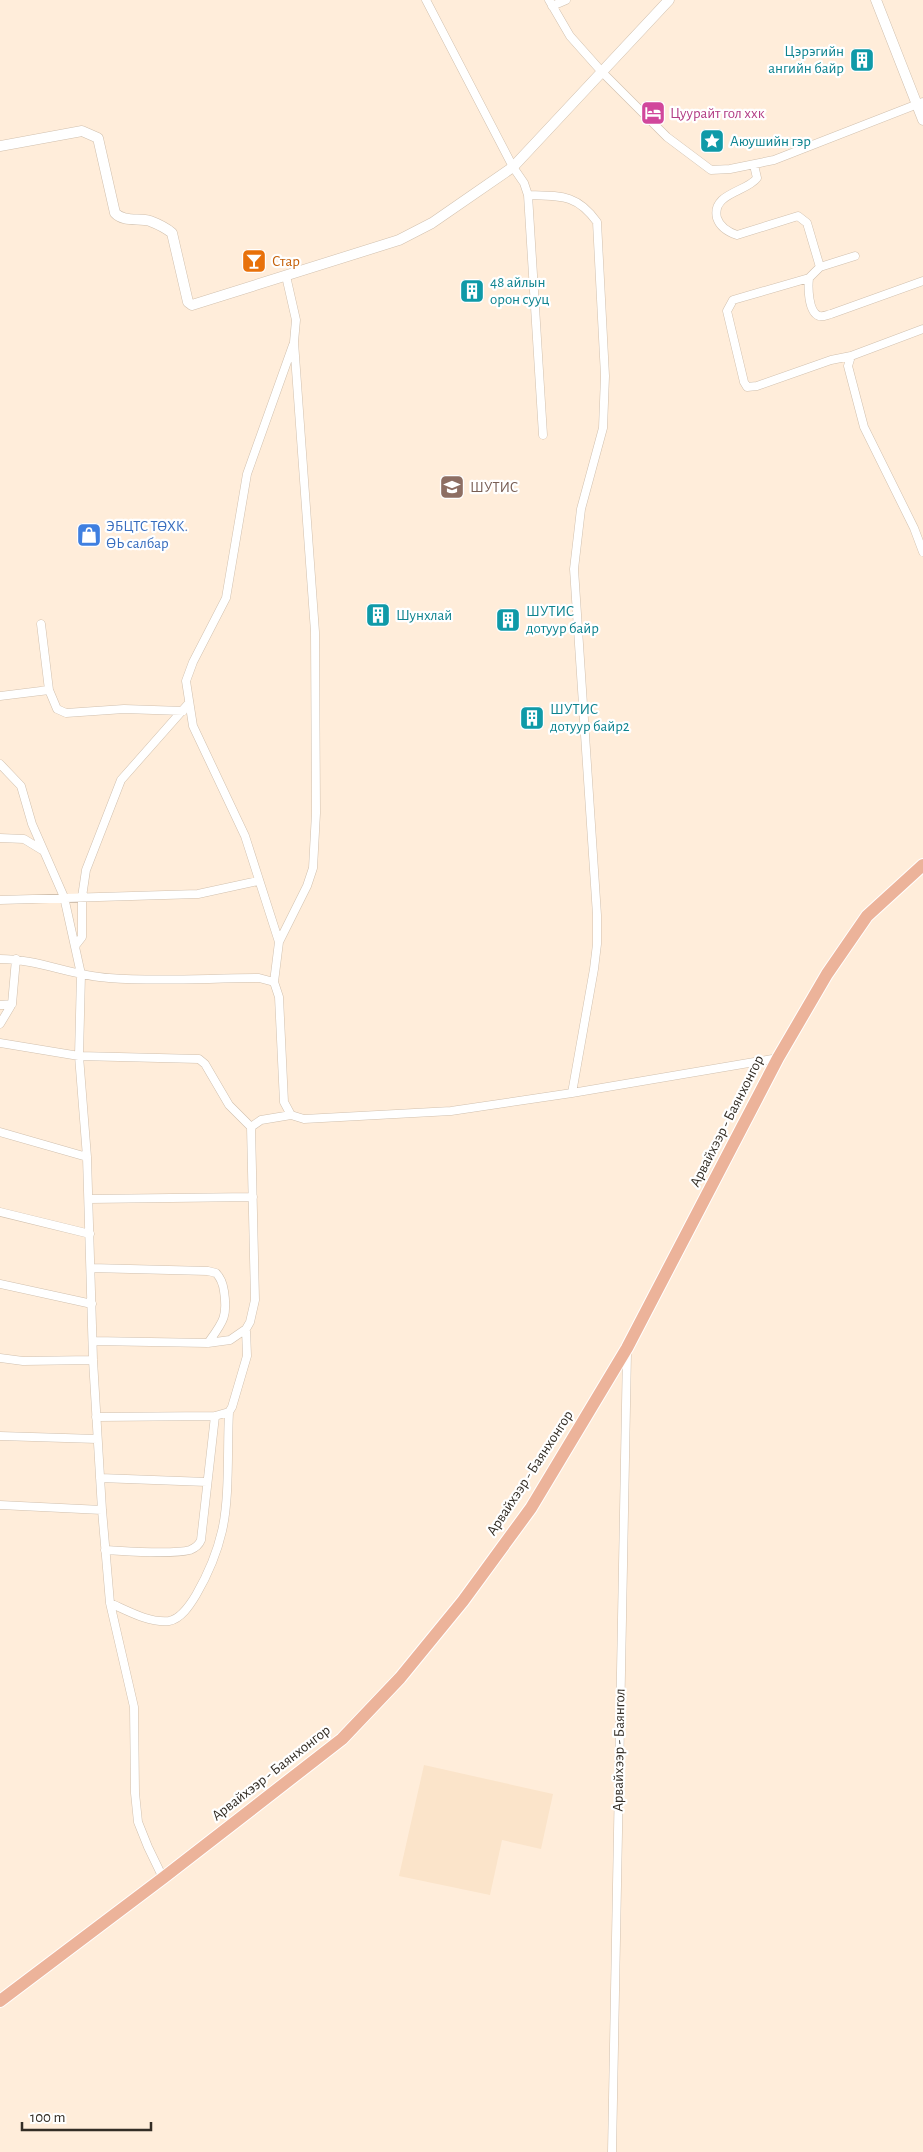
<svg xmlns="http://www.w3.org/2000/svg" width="923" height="2152" font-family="'Alegreya Sans',sans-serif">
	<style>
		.built { fill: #fbe4ca }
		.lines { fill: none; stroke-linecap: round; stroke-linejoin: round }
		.minor-casing { stroke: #d1c0ae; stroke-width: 9 }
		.tertiary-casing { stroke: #d1c0ae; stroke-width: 11 }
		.trunk-casing { stroke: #fff; stroke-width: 14 }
		.minor { stroke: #fff; stroke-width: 8 }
		.tertiary { stroke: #fff; stroke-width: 10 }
		.trunk { stroke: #ecb39a; stroke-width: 12 }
		.labels { text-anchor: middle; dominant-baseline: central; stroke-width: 4.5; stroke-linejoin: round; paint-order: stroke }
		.culture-label { font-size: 15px; fill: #0d838f; stroke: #fff; text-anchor: start }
		.hotel-label { font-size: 15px; fill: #b23c85; stroke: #fff; text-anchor: start }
		.food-label { font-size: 15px; fill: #c56008; stroke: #fff; text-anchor: start }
		.education-label { font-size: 15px; fill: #785e54; stroke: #fff; text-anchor: start }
		.shop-label { font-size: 15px; fill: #366cbe; stroke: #fff; text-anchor: start }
		.street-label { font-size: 15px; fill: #332d25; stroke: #fff }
	</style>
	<rect width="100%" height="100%" fill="#ffedda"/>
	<path class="built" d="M424,1765L553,1794L541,1849L502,1840L490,1895L399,1876Z"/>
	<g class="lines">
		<defs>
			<path id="minor" d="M426,0L513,167L524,183L528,195L543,435
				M549,0L570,36L602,72L667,137L711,170L730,169L774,160L923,102
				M552,6L566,0
				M754,165L757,178C747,192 711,193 717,218C720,227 728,232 737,235L798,216L807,223L820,267
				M528,195C561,196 577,194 597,222L605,376L603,428L581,509L574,569L597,915V944L594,969L572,1093
				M855,256L820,267L809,278C808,287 808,312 819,316C823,317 827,315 831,314L923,281
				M809,278L733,300L727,311L744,382L747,387L757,386L831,360L851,356
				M923,329L851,356L848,366L864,427L914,528L923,552
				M41,624L49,690L57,709L66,713L124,709L183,711
				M0,696L49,690
				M0,764L21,786L32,824L64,897L81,974L79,1056L87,1157L93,1360L102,1510L110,1603L134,1707L135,1793L138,1822L148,1847L163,1878
				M0,838L24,839L42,850
				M0,900L198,894L258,881
				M279,942L245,836L193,726L186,681L193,662L226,598L247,474L293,345
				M75,946L82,937V897L86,870L121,780L189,703
				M0,959C38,959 72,976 109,978C159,982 209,978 259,978L274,982L279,997L284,1102L291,1115L304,1119L451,1111L572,1093L778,1058
				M274,982L279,942L307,886L313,868L316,813L315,632L294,342L296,320L286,276
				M0,1005L12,1004
				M0,1024L12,1004L16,959
				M0,1043L79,1056L199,1059L205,1064L229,1105L251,1127
				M0,1132L87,1157
				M89,1199L253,1197
				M0,1212L90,1234
				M91,1268L208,1271L216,1273C221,1278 223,1284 224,1291C228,1317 223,1322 208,1343
				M0,1284L92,1304
				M93,1341L208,1343L230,1340L246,1329L250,1322L255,1300L251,1127L261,1120L291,1115
				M0,1358L23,1361L93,1360
				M96,1417L215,1416L229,1412L232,1407L247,1356L246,1329
				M0,1436L97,1439
				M100,1478L207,1482
				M0,1505L102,1510
				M105,1550C126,1551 171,1555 190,1550C195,1548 199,1545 201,1540L215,1416
				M110,1603C128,1611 149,1623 169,1621C181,1619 190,1605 196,1595C207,1576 217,1553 222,1531C230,1497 227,1448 229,1412
				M612,2152L627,1352"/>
			<path id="tertiary" d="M876,0L923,120
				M0,146L82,131L98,138L115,213C123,222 139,218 150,221C158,224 166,228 172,233L188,302L192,305L399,240L432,223L513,167L669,0"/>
			<path id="trunk" d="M0,2001L163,1878L342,1739L400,1678L463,1601L531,1508L627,1348L778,1058L827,974L867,916L923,865"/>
		</defs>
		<use href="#minor" class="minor-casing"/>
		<use href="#tertiary" class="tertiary-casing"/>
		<use href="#trunk" class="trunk-casing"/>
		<use href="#minor" class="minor"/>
		<use href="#tertiary" class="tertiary"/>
		<use href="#trunk" class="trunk"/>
	</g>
	<defs>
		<symbol id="building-square" viewBox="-11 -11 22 22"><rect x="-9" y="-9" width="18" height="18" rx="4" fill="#0f9aa8" stroke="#fff"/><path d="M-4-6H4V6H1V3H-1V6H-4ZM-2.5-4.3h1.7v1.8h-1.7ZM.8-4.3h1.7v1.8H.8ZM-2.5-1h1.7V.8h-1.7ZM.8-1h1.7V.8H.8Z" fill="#fff"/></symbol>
		<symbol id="hotel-square" viewBox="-11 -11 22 22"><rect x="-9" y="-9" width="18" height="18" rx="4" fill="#d1479c" stroke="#fff"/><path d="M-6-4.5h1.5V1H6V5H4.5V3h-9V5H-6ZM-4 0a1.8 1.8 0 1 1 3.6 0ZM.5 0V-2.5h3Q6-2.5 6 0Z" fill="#fff"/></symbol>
		<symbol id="sight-square" viewBox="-11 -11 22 22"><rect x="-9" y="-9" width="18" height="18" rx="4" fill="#0f9aa8" stroke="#fff"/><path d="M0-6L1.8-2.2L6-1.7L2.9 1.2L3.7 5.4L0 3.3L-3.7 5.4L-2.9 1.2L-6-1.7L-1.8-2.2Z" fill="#fff"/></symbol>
		<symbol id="bar-square" viewBox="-11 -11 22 22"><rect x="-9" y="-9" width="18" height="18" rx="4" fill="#e8710a" stroke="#fff"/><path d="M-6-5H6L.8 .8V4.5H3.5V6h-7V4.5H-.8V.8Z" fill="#fff"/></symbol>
		<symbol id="university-square" viewBox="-11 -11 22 22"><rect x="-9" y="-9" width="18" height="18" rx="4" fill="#8d6e63" stroke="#fff"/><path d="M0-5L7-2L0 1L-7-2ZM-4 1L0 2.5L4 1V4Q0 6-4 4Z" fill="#fff"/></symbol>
		<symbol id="shop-square" viewBox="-11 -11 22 22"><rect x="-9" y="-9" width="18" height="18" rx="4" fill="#3f7fe0" stroke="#fff"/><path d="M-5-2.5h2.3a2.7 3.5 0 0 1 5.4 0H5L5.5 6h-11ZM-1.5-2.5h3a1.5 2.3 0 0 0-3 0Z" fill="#fff"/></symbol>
	</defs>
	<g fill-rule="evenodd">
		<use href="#building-square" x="848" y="46" width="28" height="28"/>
		<use href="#hotel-square" x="639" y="99" width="28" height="28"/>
		<use href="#sight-square" x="698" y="127" width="28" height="28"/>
		<use href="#bar-square" x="240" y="247" width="28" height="28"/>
		<use href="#building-square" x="458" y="277" width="28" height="28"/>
		<use href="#university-square" x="438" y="473" width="28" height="28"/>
		<use href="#shop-square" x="75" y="521" width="28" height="28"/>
		<use href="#building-square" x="364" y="601" width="28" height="28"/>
		<use href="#building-square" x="494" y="606" width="28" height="28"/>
		<use href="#building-square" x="518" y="704" width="28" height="28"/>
	</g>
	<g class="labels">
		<g class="culture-label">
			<text x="844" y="51" text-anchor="end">Цэрэгийн<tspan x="844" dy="17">ангийн байр</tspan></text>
			<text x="730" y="141">Аюушийн гэр</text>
			<text x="490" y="282">48 айлын<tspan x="490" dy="17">орон сууц</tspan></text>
			<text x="526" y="611">ШУТИС<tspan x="526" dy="17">дотуур байр</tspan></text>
			<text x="396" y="615">Шунхлай</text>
			<text x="550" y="709">ШУТИС<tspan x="550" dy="17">дотуур байр2</tspan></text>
		</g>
		<g class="hotel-label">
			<text x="670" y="113">Цуурайт гол ххк</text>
		</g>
		<g class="food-label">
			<text x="272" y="261">Стар</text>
		</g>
		<g class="education-label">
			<text x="470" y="487">ШУТИС</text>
		</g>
		<g class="shop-label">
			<text x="106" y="526">ЭБЦТС ТӨХК.<tspan x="106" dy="17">ӨЬ салбар</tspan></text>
		</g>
		<g class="street-label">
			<text transform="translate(727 1121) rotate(-63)">Арвайхээр - Баянхонгор</text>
			<text transform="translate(530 1473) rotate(-57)">Арвайхээр - Баянхонгор</text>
			<text transform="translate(619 1750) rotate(-89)">Арвайхээр - Баянгол</text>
			<text transform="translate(271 1773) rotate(-38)">Арвайхээр - Баянхонгор</text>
		</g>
	</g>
	<path d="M22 2122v8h129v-8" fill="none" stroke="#332d25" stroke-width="2.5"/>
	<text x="30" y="2122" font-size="15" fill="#332d25" stroke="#ffffff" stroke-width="4" paint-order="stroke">100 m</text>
</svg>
